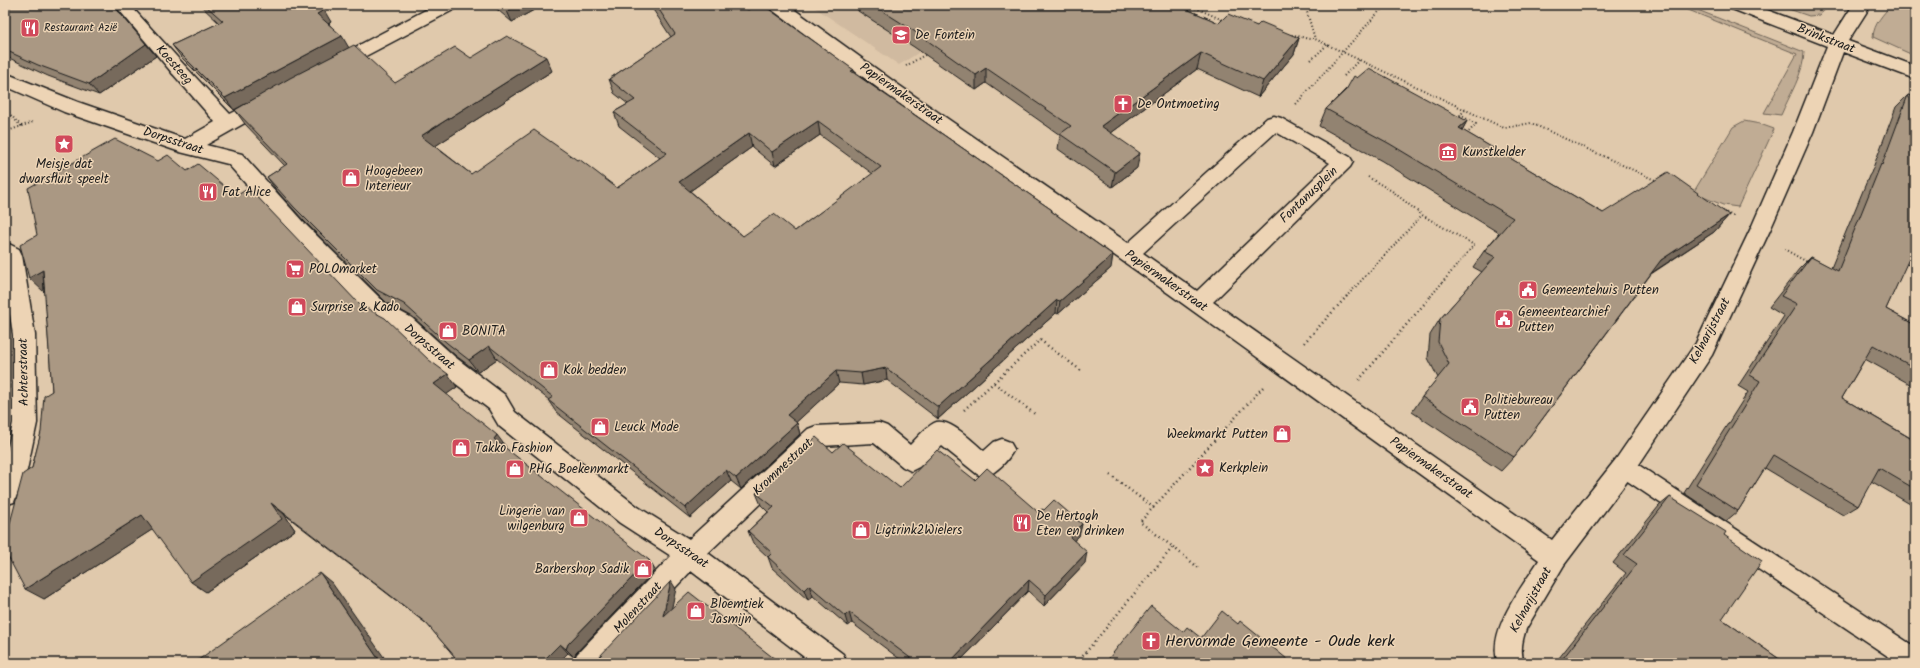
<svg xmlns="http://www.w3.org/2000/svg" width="1920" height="668" font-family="Kalam,sans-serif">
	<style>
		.built { fill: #d0baa0 }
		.green { fill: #c0ac94; stroke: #6e6458 }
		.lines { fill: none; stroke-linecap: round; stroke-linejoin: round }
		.lane-casing { stroke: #1c1c1c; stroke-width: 3 }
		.street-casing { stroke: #1c1c1c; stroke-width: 3 }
		.path-far1 { stroke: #1c1c1c; stroke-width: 2; stroke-dasharray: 1 2.5; stroke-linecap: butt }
		.path { stroke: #1c1c1c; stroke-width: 2.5; stroke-dasharray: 1 3.5; stroke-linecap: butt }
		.lane { fill: #edd4b5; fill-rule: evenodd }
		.street { fill: #edd4b5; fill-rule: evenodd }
		.wall { fill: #928371; stroke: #1c1c1c; fill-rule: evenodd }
		.shaded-wall { fill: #776a5c; stroke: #1c1c1c }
		.building { fill: #aa9883; stroke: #1c1c1c; fill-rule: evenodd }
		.labels { text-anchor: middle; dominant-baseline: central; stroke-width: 3; stroke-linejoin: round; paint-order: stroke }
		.far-poi-label { font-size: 11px; fill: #1c1c1c; stroke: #edd4b5; text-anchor: start }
		.poi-label { font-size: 13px; fill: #1c1c1c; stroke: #edd4b5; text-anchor: start }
		.street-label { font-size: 13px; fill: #1c1c1c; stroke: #edd4b5 }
		.near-poi-label { font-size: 16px; fill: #1c1c1c; stroke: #edd4b5; text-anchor: start }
	</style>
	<rect width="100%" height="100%" fill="#e0c9ac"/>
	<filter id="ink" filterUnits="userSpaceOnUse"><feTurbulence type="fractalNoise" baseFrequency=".025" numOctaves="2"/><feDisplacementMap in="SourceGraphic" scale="8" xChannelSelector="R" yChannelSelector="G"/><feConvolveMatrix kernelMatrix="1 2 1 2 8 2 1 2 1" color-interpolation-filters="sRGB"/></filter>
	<g filter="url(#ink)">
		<path class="built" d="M811,5H994L899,65Z"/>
		<path class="green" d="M1676,5H1685L1804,52C1804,73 1789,96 1781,115L1764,113L1797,54Z
			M1777,5H1828L1819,15L1809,16Z
			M1891,5H1915V56L1873,37C1874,23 1883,15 1891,5Z
			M1744,121L1760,124L1774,129L1738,207L1723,205L1693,193L1733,127Z"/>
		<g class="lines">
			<defs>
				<path id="lane" d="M115,5H130L185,66L187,70L185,74L179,75L173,74Z
					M1624,458L1631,460L1915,647V663H1898L1617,474L1614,467L1617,460Z"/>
				<path id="street" d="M435,5H458L455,9L339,70L333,72L327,70L324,66L327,62Z
					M768,5H788L900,86L1128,243L1267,118L1274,116L1281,118L1350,157L1353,162L1350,167L1213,302L1552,540L1616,459L1696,343L1751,228L1793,132L1827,46L1732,9L1729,5H1754L1834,35L1853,5H1871L1848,41L1915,66V79L1843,52L1813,132L1771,228L1712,355L1632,475L1564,565L1526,629C1522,641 1520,651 1524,663H1498C1486,631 1523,586 1539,560L1168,293L886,94L771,9ZM1276,132L1330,163L1197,291L1143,253Z
					M179,64L185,66L230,114L266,96L273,97L275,102L273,107L206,145L242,154L303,222L386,304L412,318L455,357L505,395L515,412L638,507L689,539L808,429L816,426L879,423L887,426L910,445C917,438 925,428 934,423C948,416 973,442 984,451L994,442L1002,439L1010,442L1014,449C1008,461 997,472 985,477L977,474L942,446L919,467L911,471L903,467L874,443L821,446L708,553L843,654L847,663H812L691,571L604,663H573L577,654L671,556L620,523L499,426L489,409L439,371L396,330L370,316L289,232L228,164L180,152L64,112L5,86V73L78,102L185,139L215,122L173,74L170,70L173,66Z
					M5,242L19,249L22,255L35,335L37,423L27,470L14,502L5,505V461L13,423V335L5,279Z"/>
			</defs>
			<use href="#lane" class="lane-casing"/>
			<use href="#street" class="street-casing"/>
			<path class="path-far1" d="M1189,5L1225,21
				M1306,9L1315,39
				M1288,35C1298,34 1305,40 1315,39L1504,128L1531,123L1657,181
				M1311,60L1327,45
				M906,66L928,53
				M1344,76L1359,60
				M1296,104L1385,5
				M6,110L21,126
				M1465,110L1460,115L1476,124L1465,136
				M5,132L33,122
				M1368,177L1392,191L1422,215L1474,245L1430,297
				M1723,211L1735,217
				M1784,249L1809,263
				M1346,297L1422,215"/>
			<path class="path" d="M1304,343L1347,296
				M1359,380L1431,296
				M994,383L1036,415
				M964,410L1040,340L1083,372
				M1110,475L1154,508
				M1173,547L1200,569
				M1077,663L1173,547L1140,522L1264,386"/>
			<use href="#lane" class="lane"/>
			<use href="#street" class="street"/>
		</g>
		<path class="wall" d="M5,5L146,44L156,56L99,95L48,76L9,58L5,54Z
			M200,5H319L318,6L331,22L329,24L349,48L395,83L471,58L552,71L435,146L471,174L577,160L617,188L660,158L619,126L614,112L628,104L614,93L609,79L671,37L650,5H741L748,10L854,70V73L1052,210V212L1111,268L1058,314L1056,313L938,419L887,380L863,385L839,383L796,422L797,423L800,434L741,489L731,481L690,518L556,412L548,400H549L497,359L478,372L456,356L413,317L387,303L304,221L277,191L267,177L285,166L245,124L235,110L243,105L234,110L181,57L172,45L219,23ZM820,135L873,174L795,231L743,236L690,191L752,147L775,166Z
			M492,5H543L512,22Z
			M858,5H1177L1219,23L1257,26L1299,38L1294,54L1258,97L1197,69L1111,133L1137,168L1112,187L1058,149L1060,135L986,83L976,90L914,47L858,11Z
			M1357,78L1467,121L1462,130L1603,213L1729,215L1714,232L1651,274L1514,457L1501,471L1412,412L1422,397L1438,378L1428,358L1430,335L1440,319L1482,272L1473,267L1484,251L1499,233L1382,161L1319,126L1326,109Z
			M1908,95L1915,97V267L1906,264L1886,309L1915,325V387L1865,359L1842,398L1914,440L1915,438V507L1871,481L1858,506L1843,515L1765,468L1738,511L1726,521L1684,493L1748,392L1738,386L1784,316L1769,307L1799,269L1811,257L1831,268L1869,176L1871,173L1896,107Z
			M158,161L187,171L359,304L457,387L446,394L506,447L505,448L655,570L576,653L574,657L568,653L455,657L428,625L284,514L295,530L206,592L153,529L44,599L32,468L52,391L45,291L37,235Z
			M833,452L900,488L975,480L1038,512L1044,510L1082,524L1079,536L1074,540L1085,563L1044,606L1028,591L958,663H905L852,623L848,626L813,596L808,600L772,568L768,557L753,543L748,531L768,512L761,505L756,493Z
			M1670,497L1724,535L1722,619L1785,663H1555L1626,573L1613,563L1659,506Z"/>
		<path class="shaded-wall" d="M518,5H543L512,22L507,11Z
			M324,10L331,22L325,26L317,14Z
			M342,36L349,48L234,110L225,98Z
			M1299,38L1294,54L1258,97L1263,81Z
			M146,44L156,56L99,95L89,84Z
			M1201,53L1197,69L1099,142L1101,126Z
			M546,57L552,71L429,150L421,136Z
			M986,68V83L976,90V75Z
			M818,121L820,135L775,166L772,152Z
			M1467,121L1458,138L1459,128Z
			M749,133L752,147L683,196L679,182Z
			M1140,153L1137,168L1112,187L1115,172Z
			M1729,215L1714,232L1647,276L1661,260Z
			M1113,255L1111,268L1058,314L1060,301Z
			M43,270L44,292L29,278Z
			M1057,300L1056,313L938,419V407Z
			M489,346L497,359L478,372L469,360Z
			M886,368L887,380L863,385L861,373Z
			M836,371L839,383L791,427L787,415Z
			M448,374L457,387L443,397L434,384Z
			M797,423L800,434L741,489L736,478Z
			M497,435L506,447L502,450L494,439Z
			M726,470L731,481L690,518L685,508Z
			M271,503L284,514L295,530L206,592L191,582Z
			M142,515L158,526L44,599L25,589Z
			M1082,524L1079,536L1071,543V547V534Z
			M1087,552L1085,563L1044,606L1046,595Z
			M649,560L655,570L576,653L574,657L566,649L568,644Z
			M320,573L332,583L388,663H381Z
			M1029,580L1028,591L958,663H949Z
			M671,581L676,589L668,624L663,616Z
			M809,585L813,596L808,600L804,590Z
			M849,612L852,623L848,626L845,616Z
			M560,644L568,653L558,663H541Z"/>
		<path class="building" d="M5,5H113L146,44L89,84L38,65L5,50Z
			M205,5H317L324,10L317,14L342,36L225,98L172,45L223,21Z
			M500,5H518L507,11Z
			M656,5H741L748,10L756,5H763L854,70L851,71L1052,210L1051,211L1113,255L1060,301L1057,300L938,407L886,368L861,373L836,371L787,415L797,423L736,478L726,470L685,508L548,400L553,397L489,346L469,360L447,343L404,304L377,290L294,207L267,177L287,164L235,110L290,78L354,45L395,83L455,47L471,58L507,36L546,57L421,136L471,174L534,130L577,160L579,159L617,188L667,153L614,112L635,100L609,79L675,34ZM818,121L881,167L795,231L774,214L743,236L679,182L749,133L772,152Z
			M873,5H1177L1219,23L1228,14L1257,26L1261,22L1299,38L1263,81L1201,53L1101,126L1140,153L1115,172L1060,134L1071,126L986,68L976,75L914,31Z
			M1369,68L1467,121L1459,128L1603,213L1668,172L1729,215L1661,260L1514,457L1422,397L1449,364L1438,342L1440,319L1495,257L1484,251L1513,218L1390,144L1326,109L1346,90L1354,76L1357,78Z
			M1908,95L1915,97V251L1913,250L1886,309L1915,325V368L1873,345L1842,398L1915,441V489L1879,468L1858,506L1773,455L1738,511L1696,484L1760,381L1750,375L1797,304L1781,296L1811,257L1838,271L1881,164L1882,165Z
			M115,139L158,161L168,155L187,171L198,164L236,196L249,188L359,304L385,318L429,360L448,374L434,384L497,435L494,439L649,560L568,644L566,649L560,644L541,663H449L455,657L426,623L271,503L282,519L191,582L142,515L25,589L5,551V542L23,474L32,468L41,432L44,396L52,391L43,270L29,278L20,245L37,235L28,188Z
			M816,437L833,452L843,443L900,488L937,450L975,480L987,468L1038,512L1042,509L1044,510L1054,500L1082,524L1071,534L1073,535L1071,538L1087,552L1046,595L1029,580L949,663H917L849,612L845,616L809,585L804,590L768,557L772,553L748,531L774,507L756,493Z
			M1670,497L1726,532L1724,535L1762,561L1722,619L1785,663H1561L1560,662L1637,564L1624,555Z
			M320,573L381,663H194Z
			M671,581L663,616L689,592L780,663H582L575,657H599Z
			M1151,606L1183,632L1187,627L1201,638L1222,611L1238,624L1240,621L1292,663H1105Z"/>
	</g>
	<defs>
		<symbol id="restaurant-square" viewBox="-11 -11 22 22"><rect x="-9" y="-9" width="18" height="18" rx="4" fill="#d1495b" stroke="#edd4b5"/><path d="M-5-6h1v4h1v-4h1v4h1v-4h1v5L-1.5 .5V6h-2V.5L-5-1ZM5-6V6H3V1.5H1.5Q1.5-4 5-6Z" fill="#fff"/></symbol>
		<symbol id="school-square" viewBox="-11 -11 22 22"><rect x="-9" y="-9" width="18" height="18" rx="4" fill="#d1495b" stroke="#edd4b5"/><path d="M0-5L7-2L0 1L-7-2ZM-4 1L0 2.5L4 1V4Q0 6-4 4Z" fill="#fff"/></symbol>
		<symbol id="church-square" viewBox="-11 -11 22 22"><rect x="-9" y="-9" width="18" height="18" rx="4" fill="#d1495b" stroke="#edd4b5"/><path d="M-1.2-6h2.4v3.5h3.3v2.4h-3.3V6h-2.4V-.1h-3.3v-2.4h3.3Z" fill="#fff"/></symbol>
		<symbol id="sight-square" viewBox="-11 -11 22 22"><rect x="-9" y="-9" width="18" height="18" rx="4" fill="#d1495b" stroke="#edd4b5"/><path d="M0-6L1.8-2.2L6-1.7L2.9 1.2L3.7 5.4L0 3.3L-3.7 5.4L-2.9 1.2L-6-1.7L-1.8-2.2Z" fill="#fff"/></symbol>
		<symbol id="museum-square" viewBox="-11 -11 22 22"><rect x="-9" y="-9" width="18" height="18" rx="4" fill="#d1495b" stroke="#edd4b5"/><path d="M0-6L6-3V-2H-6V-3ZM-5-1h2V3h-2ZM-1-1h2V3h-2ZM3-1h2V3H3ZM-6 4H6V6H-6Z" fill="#fff"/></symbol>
		<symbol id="shop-square" viewBox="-11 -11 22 22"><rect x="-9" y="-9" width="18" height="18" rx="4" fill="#d1495b" stroke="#edd4b5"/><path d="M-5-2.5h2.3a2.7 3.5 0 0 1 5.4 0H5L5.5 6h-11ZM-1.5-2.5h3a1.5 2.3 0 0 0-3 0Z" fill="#fff"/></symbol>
		<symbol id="supermarket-square" viewBox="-11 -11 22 22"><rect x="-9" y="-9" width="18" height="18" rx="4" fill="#d1495b" stroke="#edd4b5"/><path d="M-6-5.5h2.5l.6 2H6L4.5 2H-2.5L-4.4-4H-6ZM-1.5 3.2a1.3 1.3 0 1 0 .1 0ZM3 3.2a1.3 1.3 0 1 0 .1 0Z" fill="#fff"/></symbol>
		<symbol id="civic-square" viewBox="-11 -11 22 22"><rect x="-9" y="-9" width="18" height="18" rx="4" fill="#d1495b" stroke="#edd4b5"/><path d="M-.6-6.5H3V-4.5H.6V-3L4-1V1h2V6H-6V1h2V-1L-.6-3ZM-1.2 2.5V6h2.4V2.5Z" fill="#fff"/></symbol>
	</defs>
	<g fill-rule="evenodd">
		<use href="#restaurant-square" x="19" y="17" width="22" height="22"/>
		<use href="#school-square" x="890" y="24" width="22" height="22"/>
		<use href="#church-square" x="1112" y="93" width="22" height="22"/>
		<use href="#sight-square" x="53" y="133" width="22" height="22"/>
		<use href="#museum-square" x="1437" y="141" width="22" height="22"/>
		<use href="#shop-square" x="340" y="167" width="22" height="22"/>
		<use href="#restaurant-square" x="197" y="181" width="22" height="22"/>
		<use href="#supermarket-square" x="284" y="258" width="22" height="22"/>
		<use href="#civic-square" x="1517" y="279" width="22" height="22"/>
		<use href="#shop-square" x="286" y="296" width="22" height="22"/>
		<use href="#civic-square" x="1493" y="308" width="22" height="22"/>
		<use href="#shop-square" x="437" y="320" width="22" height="22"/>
		<use href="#shop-square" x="538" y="359" width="22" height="22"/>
		<use href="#civic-square" x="1459" y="396" width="22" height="22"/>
		<use href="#shop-square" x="589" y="416" width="22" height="22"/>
		<use href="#shop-square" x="1271" y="423" width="22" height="22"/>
		<use href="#shop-square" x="450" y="437" width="22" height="22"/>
		<use href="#sight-square" x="1194" y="457" width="22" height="22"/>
		<use href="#shop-square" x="504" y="458" width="22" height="22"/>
		<use href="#shop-square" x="568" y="507" width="22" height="22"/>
		<use href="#restaurant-square" x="1011" y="512" width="22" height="22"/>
		<use href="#shop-square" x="850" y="519" width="22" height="22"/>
		<use href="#shop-square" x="632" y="558" width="22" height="22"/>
		<use href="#shop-square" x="685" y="600" width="22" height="22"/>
		<use href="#church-square" x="1140" y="630" width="22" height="22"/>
	</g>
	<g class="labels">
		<g class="far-poi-label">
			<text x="44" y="28">Restaurant Azië</text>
		</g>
		<g class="poi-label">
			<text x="915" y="35">De Fontein</text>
			<text x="1137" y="104">De Ontmoeting</text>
			<text x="1462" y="152">Kunstkelder</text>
			<text x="64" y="164" text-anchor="middle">Meisje dat<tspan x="64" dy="15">dwarsfluit speelt</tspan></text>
			<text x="365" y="171">Hoogebeen<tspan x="365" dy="15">Interieur</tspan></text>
			<text x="222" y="192">Fat Alice</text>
			<text x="309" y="269">POLOmarket</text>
			<text x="1542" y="290">Gemeentehuis Putten</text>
			<text x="311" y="307">Surprise &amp; Kado</text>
			<text x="1518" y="312">Gemeentearchief<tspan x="1518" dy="15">Putten</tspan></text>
			<text x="462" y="331">BONITA</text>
			<text x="563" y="370">Kok bedden</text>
			<text x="1484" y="400">Politiebureau<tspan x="1484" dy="15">Putten</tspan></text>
			<text x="614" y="427">Leuck Mode</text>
			<text x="1268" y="434" text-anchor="end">Weekmarkt Putten</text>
			<text x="475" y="448">Takko Fashion</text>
			<text x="1219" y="468">Kerkplein</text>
			<text x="529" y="469">PHG Boekenmarkt</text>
			<text x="565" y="511" text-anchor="end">Lingerie van<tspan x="565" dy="15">wilgenburg</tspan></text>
			<text x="1036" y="516">De Hertogh<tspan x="1036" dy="15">Eten en drinken</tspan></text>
			<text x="875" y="530">Ligtrink2Wielers</text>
			<text x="629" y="569" text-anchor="end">Barbershop Sadik</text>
			<text x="710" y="604">Bloemtiek<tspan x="710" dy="15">Jasmijn</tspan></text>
		</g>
		<g class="street-label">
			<text transform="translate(1826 39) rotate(21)">Brinkstraat</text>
			<text transform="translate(174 65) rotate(48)">Koesteeg</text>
			<text transform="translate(901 94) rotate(35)">Papiermakerstraat</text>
			<text transform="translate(173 141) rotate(18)">Dorpsstraat</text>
			<text transform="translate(1309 195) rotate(-44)">Fontanusplein</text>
			<text transform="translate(1166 281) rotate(35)">Papiermakerstraat</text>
			<text transform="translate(1710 331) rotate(-62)">Kelnarijstraat</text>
			<text transform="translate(429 347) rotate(41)">Dorpsstraat</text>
			<text transform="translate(24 372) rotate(-91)">Achterstraat</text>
			<text transform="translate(783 467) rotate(-43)">Krommestraat</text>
			<text transform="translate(1431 468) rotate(35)">Papiermakerstraat</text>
			<text transform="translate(681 548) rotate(34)">Dorpsstraat</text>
			<text transform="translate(1531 600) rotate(-61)">Kelnarijstraat</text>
			<text transform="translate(638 608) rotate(-47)">Molenstraat</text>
		</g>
		<g class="near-poi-label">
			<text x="1165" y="641">Hervormde Gemeente - Oude kerk</text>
		</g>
	</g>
	<rect width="1920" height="668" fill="none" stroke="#edd4b5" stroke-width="20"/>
	<rect x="10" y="10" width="1900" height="648" fill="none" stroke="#1c1c1c" stroke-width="1.5" filter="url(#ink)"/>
</svg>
